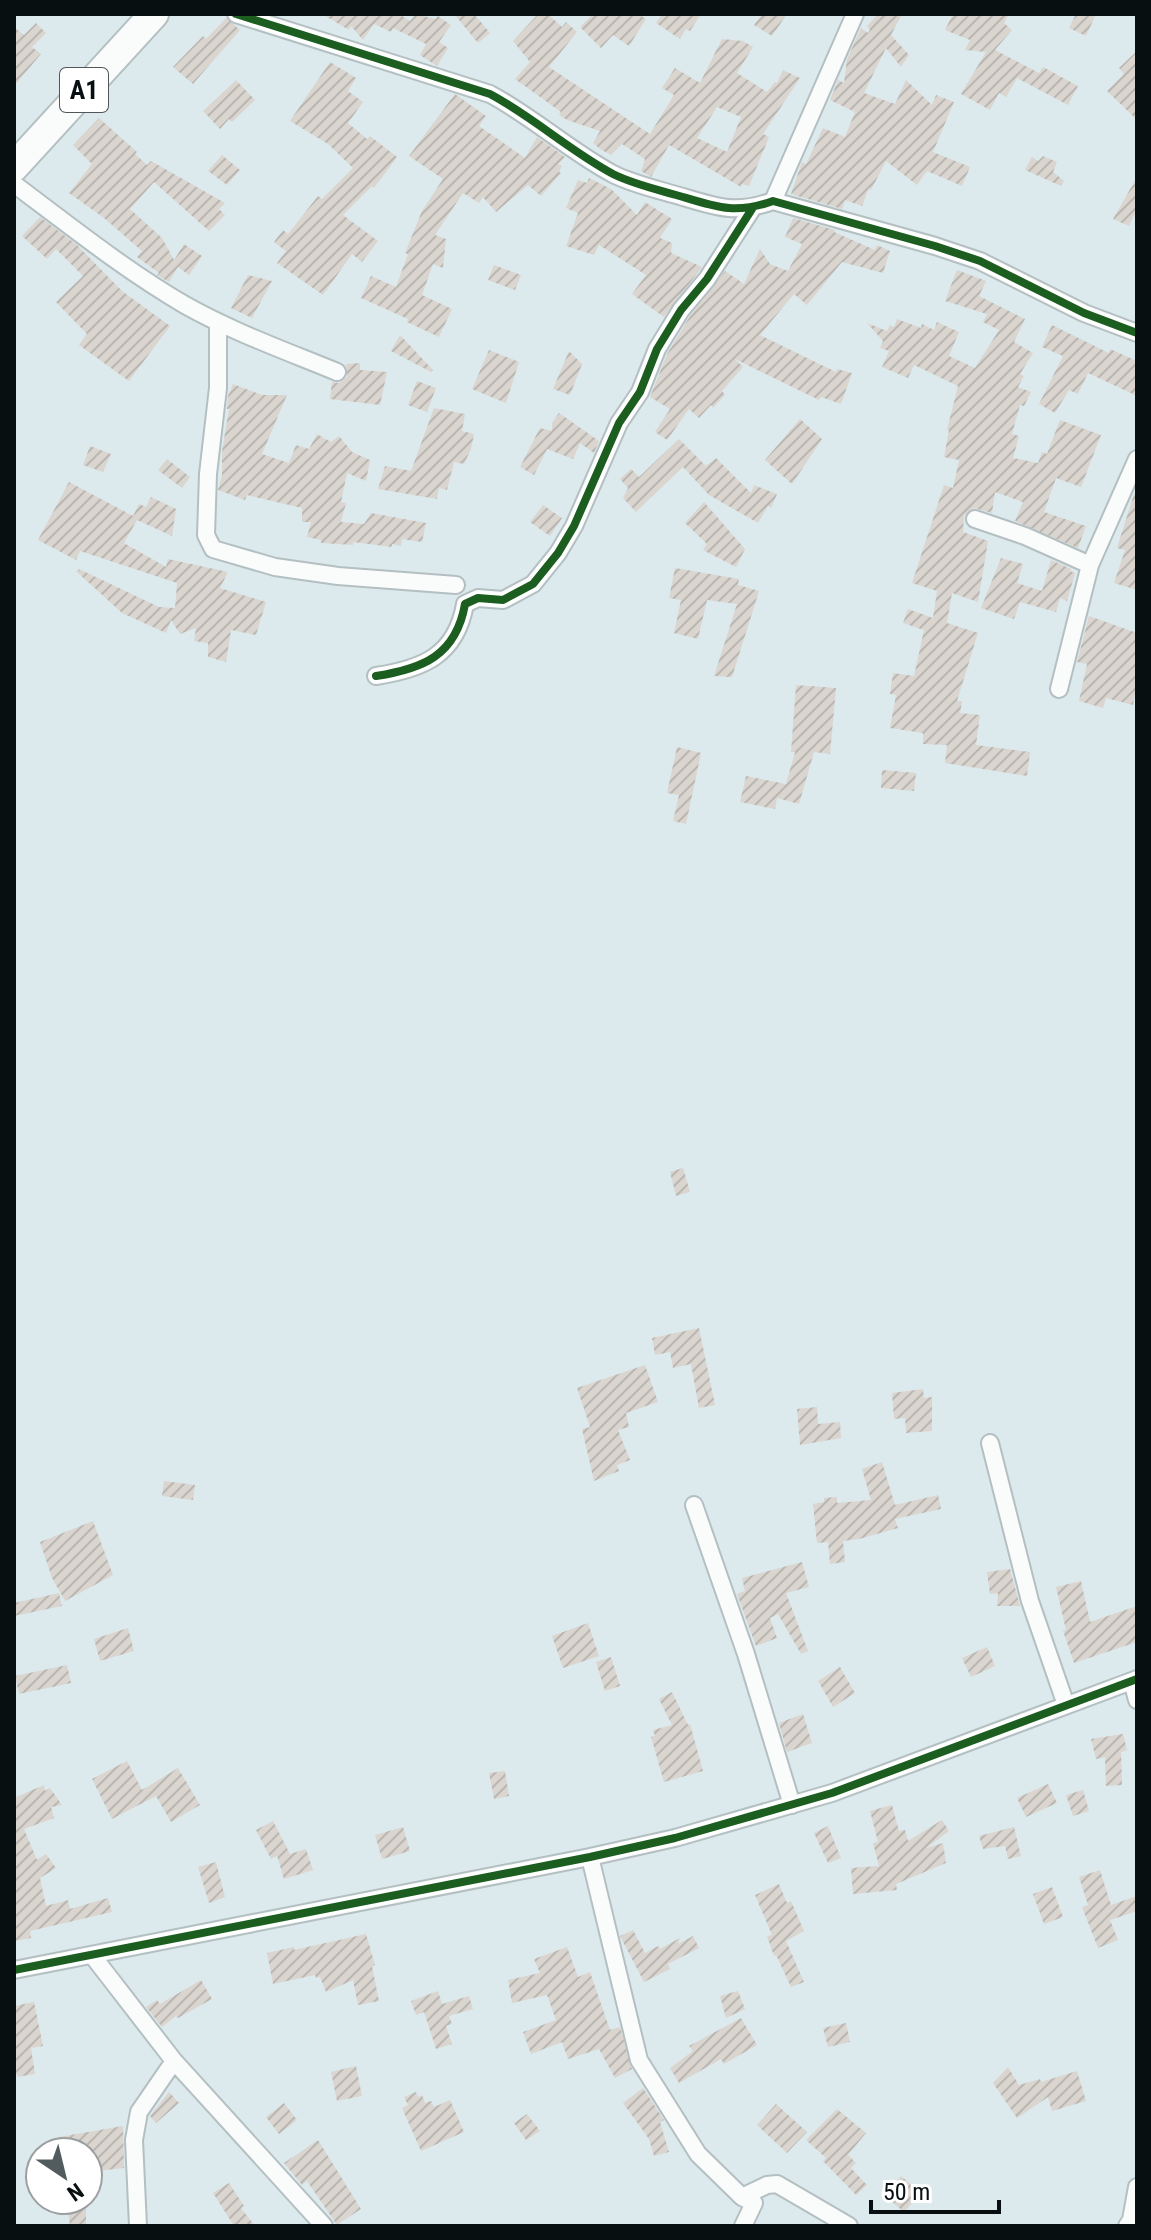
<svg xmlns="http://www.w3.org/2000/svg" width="1151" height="2240" font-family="'Roboto Condensed',sans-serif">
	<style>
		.building { fill: url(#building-hatch); fill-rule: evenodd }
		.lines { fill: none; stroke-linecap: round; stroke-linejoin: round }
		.minor-casing { stroke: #b4bfc2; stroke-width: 20 }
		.trunk-casing { stroke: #b4bfc2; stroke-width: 32 }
		.minor { stroke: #fafcfc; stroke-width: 16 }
		.trunk { stroke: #fafcfc; stroke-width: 28 }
		.cycleway-casing { stroke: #fff; stroke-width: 13 }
		.cycleway { stroke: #1b5e20; stroke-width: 8 }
		.labels { text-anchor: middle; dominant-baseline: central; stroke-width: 7; stroke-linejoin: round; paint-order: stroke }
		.shield { fill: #fff; stroke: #515758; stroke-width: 2 }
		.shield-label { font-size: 26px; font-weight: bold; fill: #070f11 }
	</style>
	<defs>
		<pattern id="building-hatch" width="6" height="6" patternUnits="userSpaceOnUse" patternTransform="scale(2)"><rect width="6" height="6" fill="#dbd5d0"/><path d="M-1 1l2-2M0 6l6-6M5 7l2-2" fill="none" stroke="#bab6b2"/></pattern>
	</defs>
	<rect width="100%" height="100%" fill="#dceaed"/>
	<path class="building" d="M322,14H399L410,21L416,14L435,19L438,16L451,25L439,42L448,48L437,66L420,55L426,44L393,28L391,32L374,24L363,40L351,26L349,30Z
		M454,14H474L490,33L478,43Z
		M538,14H548L562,27L566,22L577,32L549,67L650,134L674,95L662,88L675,68L700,83L722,39L743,41L753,47L737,73L767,92L775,82L777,83L783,70L800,78L763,134L769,137L749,186L742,184L741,187L669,145L651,177L641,171L645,159L622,144L611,155L600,149L593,143L600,131L567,120L559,115L561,112L515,79L530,62L513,41ZM717,107L741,117L727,152L697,138Z
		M593,14H638L646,19L629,46L613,35L601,48L580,27Z
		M662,14H701L690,31L686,29L680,39L656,23Z
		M762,14H787L772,36L754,25Z
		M878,14H902L891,35L909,55L901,67L886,48L864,93L895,104L906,80L932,105L936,95L954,102L933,152L970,167L962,186L927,171L917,185L886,161L871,190L869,188L862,206L845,200L842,209L791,194L802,162L806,164L823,128L845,137L855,112L830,100L838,80L844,83L847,59L861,28L868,33L870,30L867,26Z
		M953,14H1009L1004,23L1012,30L995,50L1039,73L1043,67L1078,86L1068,105L1017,78L1006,97L999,93L990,110L961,94L986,52L965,50L970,40L945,30Z
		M1076,14H1096L1086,36L1069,28Z
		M226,18L240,30L193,84L173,67L203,36L206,39Z
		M36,23L46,33L32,47L41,54L14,86V27L24,35Z
		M1137,51V120L1107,91L1124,74L1119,68Z
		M330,62L356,78L348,91L363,102L348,123L367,139L370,136L397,157L374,188L372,186L343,215L378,241L362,262L352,254L323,295L277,263L286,251L274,242L283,230L288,234L318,196L322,199L353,168L328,144L290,121Z
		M236,80L255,100L232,122L229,119L220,129L203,111Z
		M455,94L486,116L479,126L525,158L537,137L565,157L558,164L562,166L559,172L561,173L541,196L528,185L496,212L483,197L479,203L463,193L435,235L446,239L443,268L433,264L422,295L452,309L439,337L407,322L408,319L361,298L371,276L396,287L408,254L405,253L422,211L443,179L409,156Z
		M99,118L137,152L135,154L147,165L151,161L225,203L219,209L225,215L209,231L154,182L130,209L162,238L174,260L184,244L202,256L189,275L178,267L169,282L157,275L159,273L137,257L142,251L104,218L69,193L92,164L73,145Z
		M222,155L240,170L227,185L208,171Z
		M1043,156L1057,162L1053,172L1064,181L1061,186L1025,170L1032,157L1038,161Z
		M1137,177V209L1129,226L1113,219Z
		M589,178L611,189L637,215L645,202L672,219L660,238L672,243L671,253L702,267L664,317L632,294L646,275L599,245L594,255L566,246L578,213L566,208L578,180L587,183Z
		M40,217L77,245L122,291L170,326L129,381L79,345L87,334L56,302L83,276L56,249L47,259L22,236Z
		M793,218L835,230L834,232L875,250L877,245L890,251L883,273L842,262L807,305L794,294L760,335L836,372L837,369L852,373L841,404L821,397L819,400L735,359L743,367L722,391L725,395L713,408L711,405L699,418L689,409L667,440L655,432L670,409L650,397L667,354L690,316L725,271L744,284L760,249L770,264L788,271L802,244L785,237Z
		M494,265L521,275L515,290L488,280Z
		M957,270L986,281L979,296L1025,319L1014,342L1033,353L1020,374L1024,376L1018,387L1031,392L1024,406L1020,405L1012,434L1019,436L1013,458L1038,463L1042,452L1047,454L1060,420L1101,435L1081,487L1056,478L1044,512L1086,526L1078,548L1015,521L1023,502L995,492L992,513L974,508L964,516L963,532L988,541L978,602L952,593L947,623L978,633L957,701H962L960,713L980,715L976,745L1030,752L1027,776L945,763L947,745L923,744V733L890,728L896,695L890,694L893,673L914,676L924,630L903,623L908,609L933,618L937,591L912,583L944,485L953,488L959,460L944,457L949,430H947L958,386L914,365L908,378L882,367L889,351L880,348L883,341L867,323L887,331L890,325L894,327L897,319L921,328L922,324L934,330L937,322L959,332L949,356L975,368L999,330L983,322L987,314L945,301Z
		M248,275L272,281L252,318L231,308Z
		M1052,325L1109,353L1110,349L1137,361V396L1088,373L1078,394L1069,390L1055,413L1039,404L1063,356L1042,347Z
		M400,335L433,370L431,372L391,351Z
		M489,350L519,362L506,403L472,389Z
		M569,351L582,364L570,395L553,389Z
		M360,363V370L387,372L380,405L330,399L332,382L339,383L347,377L346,364Z
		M417,381L436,388L427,412L408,405Z
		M233,384L262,395H287L262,454L289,463L296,445L309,449L317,434L331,442L339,436L352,452L370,460L366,481L347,473L341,502L346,503L341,522L364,524L371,513L426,523L422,542L402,539L401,546L392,544V547L353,542V545L321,543V540L307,537L311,522H302V508L247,495L245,500L218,490L222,475V451L229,409H227L228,396Z
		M434,408L465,414L462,431L474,434L471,449L464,464L454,462L447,490L439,488L437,499L378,489L385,466L411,471Z
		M559,413L599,441L594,453L580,443L573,459L547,449L534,475L520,467L540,428L552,431V423Z
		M800,419L822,439L792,484L765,460Z
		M679,439L706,466L716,458L751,493L754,485L777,494L771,508L768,506L758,523L709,495L683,467L636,512L623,498L628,488L620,479L631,469L639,477Z
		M90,446L111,454L103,472L83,465Z
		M167,459L190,477L182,488L158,470Z
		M69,482L133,516L139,504L146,507L151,497L176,509L172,536L137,520L124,543L166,567L168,559L228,572L220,588L266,602L256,635L231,630L226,662L208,657V643L194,641L196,628L180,634L171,620L166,633L122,613L77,572L79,569L159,607L175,608L177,583L80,551L76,560L38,540Z
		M1134,494H1137V590L1114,583L1125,550L1117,548Z
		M704,502L745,549L736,567L703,550L707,544L685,523Z
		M543,505L562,518L550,536L530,522Z
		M1001,558L1023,564L1017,583L1042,591L1051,560L1071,569L1070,571L1075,573L1067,601L1060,598L1056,612L1020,602L1014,619L981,608Z
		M675,568L739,579L738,585L759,591L732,677L714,676L737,604L707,600L698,639L674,633L681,600L669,598Z
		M1089,616L1137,633V684L1133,705L1106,698L1103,708L1079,701L1087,664L1077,662Z
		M796,685L836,688L830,754L814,752L799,804L777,798L775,809L740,802L746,776L786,784L795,752H791Z
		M677,747L701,753L686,824L673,821L679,795L667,793Z
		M882,770L916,773L914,791L881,788Z
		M683,1168L690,1192L676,1196L670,1172Z
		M699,1328L715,1405L699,1408L691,1364L673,1368L670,1352L655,1355L652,1338Z
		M645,1365L658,1402L626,1413L629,1427L618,1430L630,1460L617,1465L619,1471L594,1481L582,1429L590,1427L577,1388Z
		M923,1389L924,1398L932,1397V1431L906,1433L905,1418L894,1419L892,1393Z
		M817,1407L818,1424L840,1422L841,1438L800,1445L797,1409Z
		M882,1462L895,1505L938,1495L941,1509L895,1519L898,1528L859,1539L843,1541L845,1562L830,1564L828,1542L817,1543L813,1504L824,1502V1498L837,1497V1503L871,1500L862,1469Z
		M164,1481L195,1485L193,1500L162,1496Z
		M93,1521L113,1575L65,1601L52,1578L40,1542Z
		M802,1562L809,1587L786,1593L808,1651L801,1654L778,1614L770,1618L777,1638L756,1646L737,1594L745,1591L742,1578Z
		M1010,1569L1020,1606H997L998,1593L990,1594L987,1572Z
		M1081,1581L1090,1622L1137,1606V1642L1074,1663L1063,1631L1066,1630L1056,1587Z
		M59,1593L62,1606L14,1616V1603Z
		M588,1623L599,1656L563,1668L552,1636Z
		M128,1628L134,1651L100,1661L94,1639Z
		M987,1647L995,1666L971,1677L962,1658Z
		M611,1657L620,1686L605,1691L596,1662Z
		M67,1665L71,1683L19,1694L15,1676Z
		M840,1667L855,1693L833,1707L818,1681Z
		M672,1692L688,1725L690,1724L703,1771L664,1782L651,1737L655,1736L653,1730L672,1725L659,1699Z
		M803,1714L812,1743L787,1752L779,1723Z
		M1123,1734L1127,1750L1121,1752L1122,1785L1106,1786L1105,1757L1096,1759L1091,1739Z
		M127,1761L142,1790L178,1768L200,1805L171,1822L156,1796L112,1819L92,1779Z
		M505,1771L509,1796L494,1799L489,1773Z
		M1048,1784L1057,1803L1026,1817L1017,1798Z
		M44,1785L45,1791L50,1788L62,1805L51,1807L54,1818L24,1829L37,1860L46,1854L56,1868L40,1878L46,1906L68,1900L70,1909L108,1898L112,1912L30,1931L31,1938L14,1941V1798Z
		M1083,1790L1089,1811L1073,1816L1066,1795Z
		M892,1805L899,1831L905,1830L908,1841L942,1820L949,1831L926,1848L943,1843L946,1863L896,1884L897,1890L853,1894L851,1868L879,1866L873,1843L878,1842L870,1811Z
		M273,1821L290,1854L306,1849L313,1870L284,1879L277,1856L271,1859L256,1830Z
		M828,1826L841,1858L828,1863L814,1833Z
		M403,1827L410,1851L382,1859L375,1835Z
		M1014,1827L1021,1856L1008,1859L1005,1846L983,1849L979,1836Z
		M216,1862L225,1897L209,1903L198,1867Z
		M1100,1870L1111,1905L1137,1896V1911L1110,1920L1118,1940L1098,1948L1082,1907L1088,1905L1079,1877Z
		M779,1884L787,1903L791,1901L804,1931L786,1941L804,1982L791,1987L776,1955L774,1956L767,1936L772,1935L755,1895Z
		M1052,1887L1063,1917L1044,1924L1033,1894Z
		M633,1930L645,1953L658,1946L660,1949L680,1938L678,1944L693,1936L699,1948L668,1964L670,1969L644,1982L620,1936Z
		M366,1934L375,1965L372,1966L379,2001L358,2005L353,1980L326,1992L320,1977L316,1978L315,1975L273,1984L267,1953L294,1947V1950Z
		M567,1947L578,1977L590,1972L610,2030L620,2027L632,2069L615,2078L599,2049L568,2059L562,2042L531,2054L523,2032L556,2020L547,1995L512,2003L508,1980L540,1973L534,1959Z
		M201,1980L212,1999L178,2018L176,2016L162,2027L146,2007L157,2000L160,2004Z
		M438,1991L442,2004L469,1996L473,2009L449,2016L452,2024L446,2026L452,2044L436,2049L424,2012L416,2015L411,2001Z
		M738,1991L745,2009L726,2018L720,1996Z
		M34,2002L43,2046L31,2048L35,2074L17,2077L14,2060V2006Z
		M741,2018L757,2045L724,2064L721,2059L679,2083L670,2068L693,2051L689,2046Z
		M846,2023L850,2042L828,2047L823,2028Z
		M356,2066L362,2096L337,2101L331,2072Z
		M1008,2067L1019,2085L1040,2079L1041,2082L1077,2071L1086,2101L1052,2111L1048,2097L1017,2118L993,2083Z
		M643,2088L664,2120L660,2122L669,2152L654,2156L649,2139L623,2103Z
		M169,2092L179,2103L156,2123L150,2116Z
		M416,2092L418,2097L422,2095L425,2103L431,2101L434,2107L450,2100L464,2132L421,2151L402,2108L408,2105L404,2097Z
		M284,2103L297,2120L279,2134L266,2117Z
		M776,2104L807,2132L787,2153L757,2125Z
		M837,2109L866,2133L848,2155L856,2163L851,2168L867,2185L856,2195L823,2161L826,2158L806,2140Z
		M527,2114L540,2131L526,2140L514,2123Z
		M123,2126L124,2168L88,2172V2152H62L59,2137Z
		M318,2140L361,2209L337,2225L307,2181L302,2185L284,2163Z
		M901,2176L921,2193L904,2212L884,2195Z
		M229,2183L244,2206L241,2208L255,2226H234L213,2193Z
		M67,2200H86V2226H70Z"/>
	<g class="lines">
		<defs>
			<path id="minor" d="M236,14L490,94C533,117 570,151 613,174C635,185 660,190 683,197C719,208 737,214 773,201L935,246L980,261L1084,313L1137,333
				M14,184C70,226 125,270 185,305C233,332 286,351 337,372
				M773,201L855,14
				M218,322V388L208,474L206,535L213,549L275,567L338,576L456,585
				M975,519L1025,536L1090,565
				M376,676C422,669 456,656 465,604L478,598L503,600L533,584L558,553L574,526L619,423L640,392L657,349L681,310L707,279L752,209
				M1059,689L1090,565L1137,459
				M990,1443L1030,1601L1066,1705
				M694,1505L746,1654L792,1805
				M1132,1681L1137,1700
				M590,1857L639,2060L698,2154L742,2197
				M92,1955L174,2061L324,2226
				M14,1970L590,1857L675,1838L832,1793L1137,1679
				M138,2226L134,2140L139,2112L174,2061
				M743,2226L754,2203L742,2197L767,2185L777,2184L849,2226
				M1127,2226L1131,2220L1137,2187"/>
			<path id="trunk" d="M14,167L154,14"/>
		</defs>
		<use href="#minor" class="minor-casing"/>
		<use href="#trunk" class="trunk-casing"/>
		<use href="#minor" class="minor"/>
		<use href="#trunk" class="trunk"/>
		<defs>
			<path id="cycleway" d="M236,14L490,94C533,117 570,151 613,174C635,185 660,190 683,197C719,208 737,214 773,201L935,246L980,261L1084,313L1137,333
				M376,676C422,669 456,656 465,604L478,598L503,600L533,584L558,553L574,526L619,423L640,392L657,349L681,310L707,279L752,209
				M14,1970L590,1857L675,1838L832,1793L1137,1679"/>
		</defs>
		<use href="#cycleway" class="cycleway-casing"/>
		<use href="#cycleway" class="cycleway"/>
	</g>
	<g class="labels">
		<rect class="shield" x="60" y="68" width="48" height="44" rx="6"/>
		<g class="shield-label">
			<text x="84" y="90">A1</text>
		</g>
	</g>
	<rect width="1151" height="2240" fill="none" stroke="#070f11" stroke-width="32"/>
	<g transform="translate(64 2176) rotate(145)"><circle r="38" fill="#ffffff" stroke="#9c9fa0" stroke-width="2"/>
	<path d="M0-6L14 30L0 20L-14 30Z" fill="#525c5e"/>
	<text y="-12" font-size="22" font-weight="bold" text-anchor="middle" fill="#070f11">N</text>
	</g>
	<path d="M871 2200v12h128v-12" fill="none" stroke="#070f11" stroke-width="4"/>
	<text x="883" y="2200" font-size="24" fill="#070f11" stroke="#ffffff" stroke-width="6" paint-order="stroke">50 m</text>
</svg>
